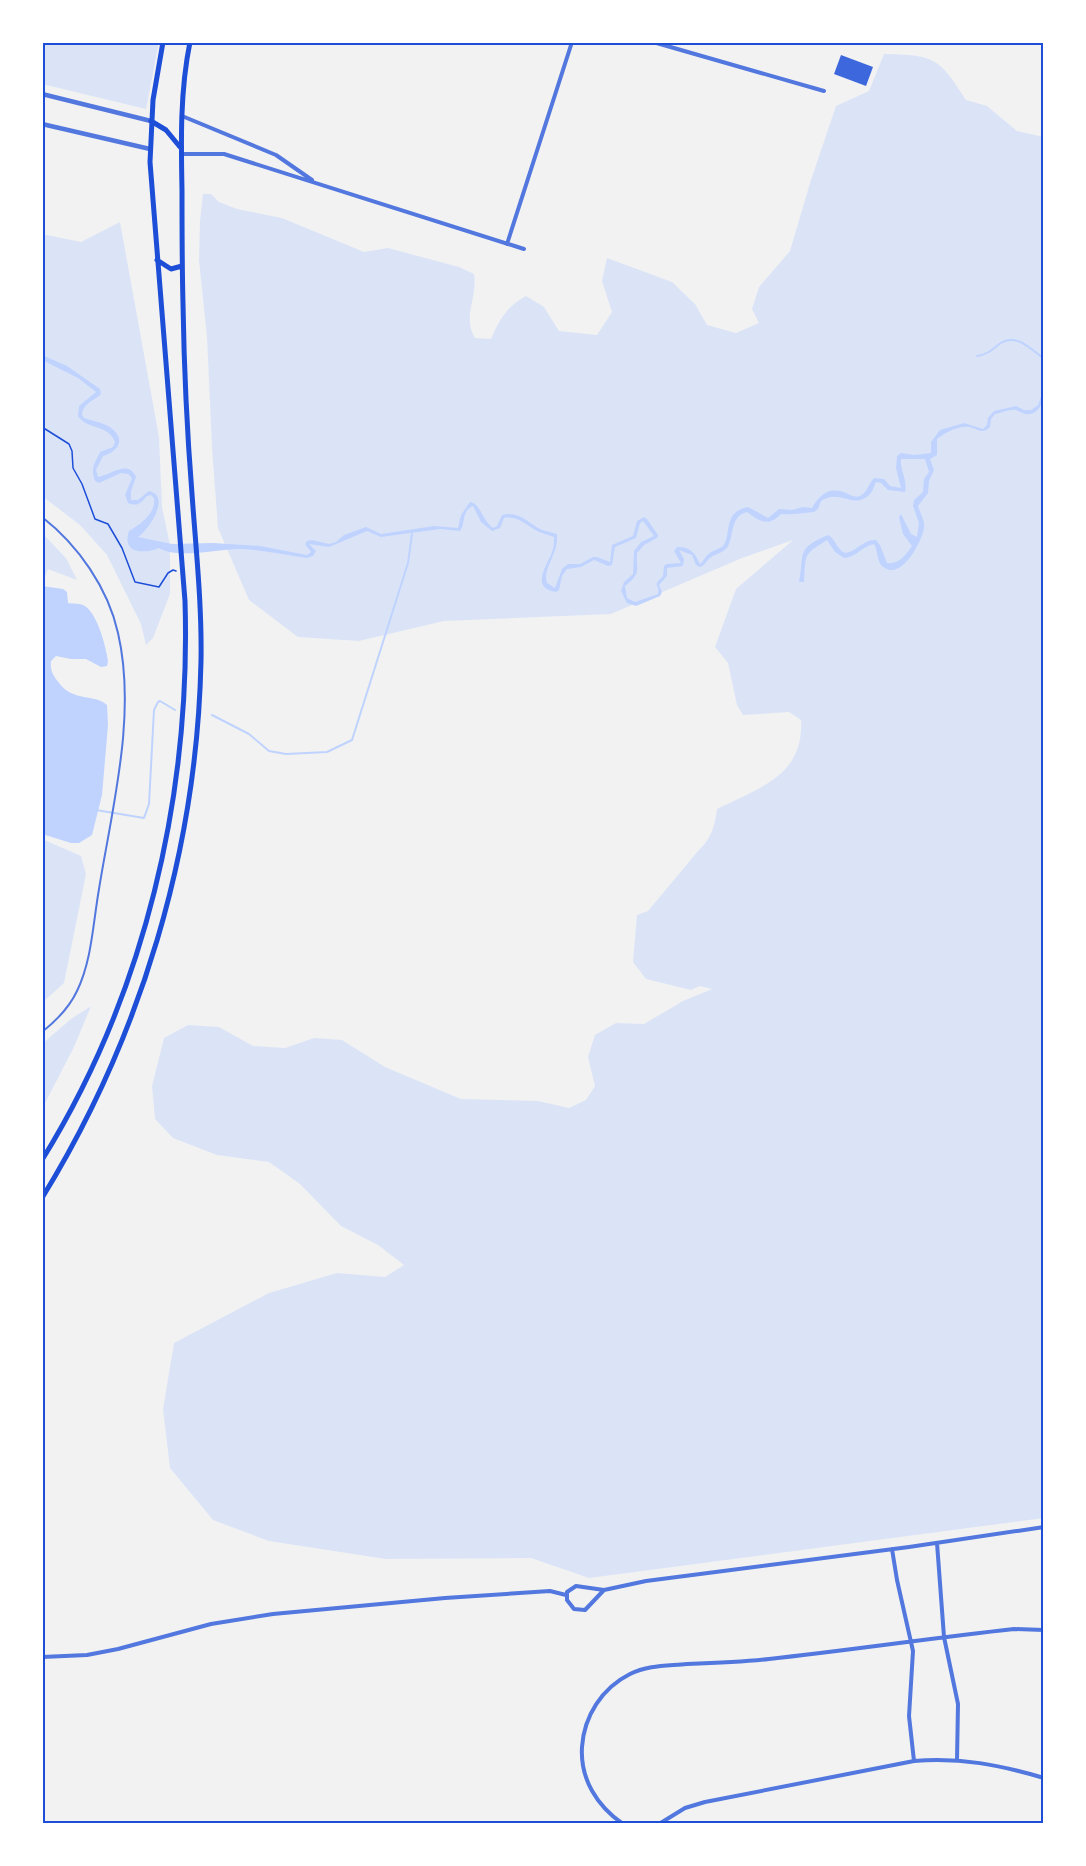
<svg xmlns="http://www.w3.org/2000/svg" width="1086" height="1866" font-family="Poppins,sans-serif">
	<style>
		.green { fill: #dbe4f7 }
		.water { fill: #bfd3fe }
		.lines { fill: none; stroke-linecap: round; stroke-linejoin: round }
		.stream { stroke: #bfd3fe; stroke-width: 2 }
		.building { fill: #3d67dc }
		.path { stroke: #1d4ed8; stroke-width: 1.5 }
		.service { stroke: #5277de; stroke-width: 2 }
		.minor { stroke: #5277de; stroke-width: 4 }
		.tertiary { stroke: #5277de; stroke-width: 4.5 }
		.secondary { stroke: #1d4ed8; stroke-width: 5 }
		.neatline { fill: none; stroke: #1d4ed8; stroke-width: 2 }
	</style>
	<rect width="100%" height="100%" fill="#f2f2f2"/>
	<path class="green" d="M42,42H159L146,109L42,84Z
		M884,54C934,55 939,57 966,100L987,106L1017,131L1044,137V1518L589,1578L531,1558L386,1559L269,1541L213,1520L170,1468L163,1409L174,1343L269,1293L337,1273L385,1277L404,1265L378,1245L341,1226L300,1184L269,1162L217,1155L173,1138L155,1119L152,1086L164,1038L188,1025L219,1027L253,1046L285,1048L314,1038L342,1040L385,1067L461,1099L538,1101L569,1108L586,1100L595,1086L588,1057L595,1035L616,1023L644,1024L683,1001L712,989L700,986L691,990L646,979L633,962L637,915L648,911L698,851C711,839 715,826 717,809C759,788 804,776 801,720L789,712L743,715L737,705L728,663L715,647L736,589L793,540L742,558L611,614L444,621L359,641L298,637L249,600L218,528L212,448L207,337L199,260L200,221L203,194H211L219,202L237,209L282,218L364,252L388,248L459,267L474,274C478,297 462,317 475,338L491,339C499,320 507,306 526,296L544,307L559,331L597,335L612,312L602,281L607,258L672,282L695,304L707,325L736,333L759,323L752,309L759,287L790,251L810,183L836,106L869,91Z
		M120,222L159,437L162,507L170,545V594L153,638L146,645L141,624L107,555L80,525L42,496V234L81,242Z
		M42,533L66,558L77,580L48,569L45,577H42Z
		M42,839L81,856L86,874L64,983L42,1003Z
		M91,1006L74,1047L42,1109V1044L71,1019Z"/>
	<path class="water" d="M42,355L67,366L100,389L101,394C94,401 83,403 82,415L84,418C92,421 101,422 108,426C126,437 121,450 103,456L96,470L98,477C111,475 128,459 136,477L131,491V500H138L149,491C172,496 148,531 138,537L172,544L213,543L260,546L307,555L311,552L305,544L307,541L312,540L329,544L336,542L344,535L366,527L381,534L434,526L458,528L461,515L470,502C481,504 482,520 493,528L497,526L502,515C519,510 528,523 542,530C547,531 552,533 557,534C559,555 542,567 547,583L555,588L562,569L568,564H580L593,557H597L610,562L612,545L633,536L637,521L644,517L647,519L658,535L657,538L644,545L637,553C636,572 642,572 625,586L627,598L635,602L658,594C660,582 651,588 663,576L664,566L667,564L681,563L674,551L677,547C691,547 695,553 700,564C704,561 705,556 710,553C714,550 719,549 723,546C732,535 722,512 748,507L768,518L779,509L792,510L803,507L812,508C820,495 828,486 846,493C851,495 854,498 860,496C868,492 868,484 874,478L884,479L890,486L901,488L896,468L897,456L901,453L914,455L931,453V442L940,430L964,423L983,429L987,425L988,418L994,411L1016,406L1024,410H1031L1038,405L1044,389C1044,401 1040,416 1025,414C1022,413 1019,411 1016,410C1010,409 1001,413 995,414L991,419L990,427C981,435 979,429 969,427C959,425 944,433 937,439V455L930,459L934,470L929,481L928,493L918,506C920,513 925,520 924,528C922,542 900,583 882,566C877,561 878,551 874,544C862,546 857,557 844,558L835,552L827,540C803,555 806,553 804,582H799C805,553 795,549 828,535C836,539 836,549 845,553C858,551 863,539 876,540L880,545L887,563C898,565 906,555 912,546L903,534L899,517L901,514L911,534L917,537L919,523L913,506L914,500L923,492L924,479L929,472L925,459H901C900,471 908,481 905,492L888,490L881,483L876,482C874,486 873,492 869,495C853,510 841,488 821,501L818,509L814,512C802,513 792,515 781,514C768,527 761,522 747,512C731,516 734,532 729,544C726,553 716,553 710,558C705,562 706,565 700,567L696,565L692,555L679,550L684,559L683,566L667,568V576L659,585L662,592L660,596L636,606L627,603L621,591L624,582L633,574L634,551L641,542L654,536L643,521L640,523L636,538L615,547L612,565L608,566L594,560L581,567L567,569L562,576L559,590L556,592C529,588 548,564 552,552C554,547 554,542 554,537C549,535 544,534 539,532C526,526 519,515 504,518L500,528L492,531L481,522L473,506C461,511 466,523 460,531L440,529L381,537L367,531L329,547L309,544L316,551L313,556L307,558C285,555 264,550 242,549C219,548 180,560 159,548C145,554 121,554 129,531C141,524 156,513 154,498L151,495L147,496C141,503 138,507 128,503L125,495L132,478L128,474L121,473L99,483L95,481C90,468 95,463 100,452L113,447L115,442C108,424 87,430 78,416L79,406L96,392L78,378L42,360Z
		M42,586L63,589L67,592L68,603C73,604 79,603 83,605C97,611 106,647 108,661L107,666L101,667L86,659H71L56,656L51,661C50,671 53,675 59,683C73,702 96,694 107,705L108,725L102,795L92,835L79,843H71L42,834Z"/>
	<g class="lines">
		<path class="stream" d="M977,356C986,355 992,350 998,345C1015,331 1031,349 1044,359
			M212,715L249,734L269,751L286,754L327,752L352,740L408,563L412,534
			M96,810L144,818L149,804L154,710L158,702L160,701L175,710"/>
	</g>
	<path class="building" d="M841,55L873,67L866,86L834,74Z"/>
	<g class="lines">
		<path class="path" d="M42,427L69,444L72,451L73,468L82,484L95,519L108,524L122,548L135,582L159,587L168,573L173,570L176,571"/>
		<path class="service" d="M42,517C78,545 108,588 118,633C137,715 112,808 99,889C93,923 92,960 77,991C69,1008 56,1021 42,1032"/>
		<path class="minor" d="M653,42L824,91
			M182,116L276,155L312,180
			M181,154H224L524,249
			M507,244L572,42
			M937,1543L944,1637L958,1704L957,1760
			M892,1549L897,1580L913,1651L909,1716L914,1761
			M604,1590L585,1610L574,1609L567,1600V1592L576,1586L604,1590L646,1581L909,1547L1044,1527
			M42,1657L87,1655L118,1649L211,1624L273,1614L445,1598L550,1591L566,1595
			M623,1824C597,1806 580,1779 582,1747C584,1716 602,1688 630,1674C648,1665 668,1666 687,1664C715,1663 742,1662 769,1659C851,1650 932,1638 1014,1629L1044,1630
			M659,1824L685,1808L705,1802L914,1761C960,1757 1000,1765 1044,1778"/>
		<path class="tertiary" d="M42,94L151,121
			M42,124L150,149"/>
		<path class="secondary" d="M151,121L166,130L180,147
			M157,260L171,269L182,266
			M42,1160C145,994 191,796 185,601L150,162L153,100L163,42
			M42,1198C141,1037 197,850 201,661C202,605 196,550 192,494C187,431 184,367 183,304C182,266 182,228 182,190C181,141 180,91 190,42"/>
	</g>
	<rect width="1086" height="1866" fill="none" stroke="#ffffff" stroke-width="87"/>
	<rect x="44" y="44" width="998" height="1778" class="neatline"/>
</svg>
